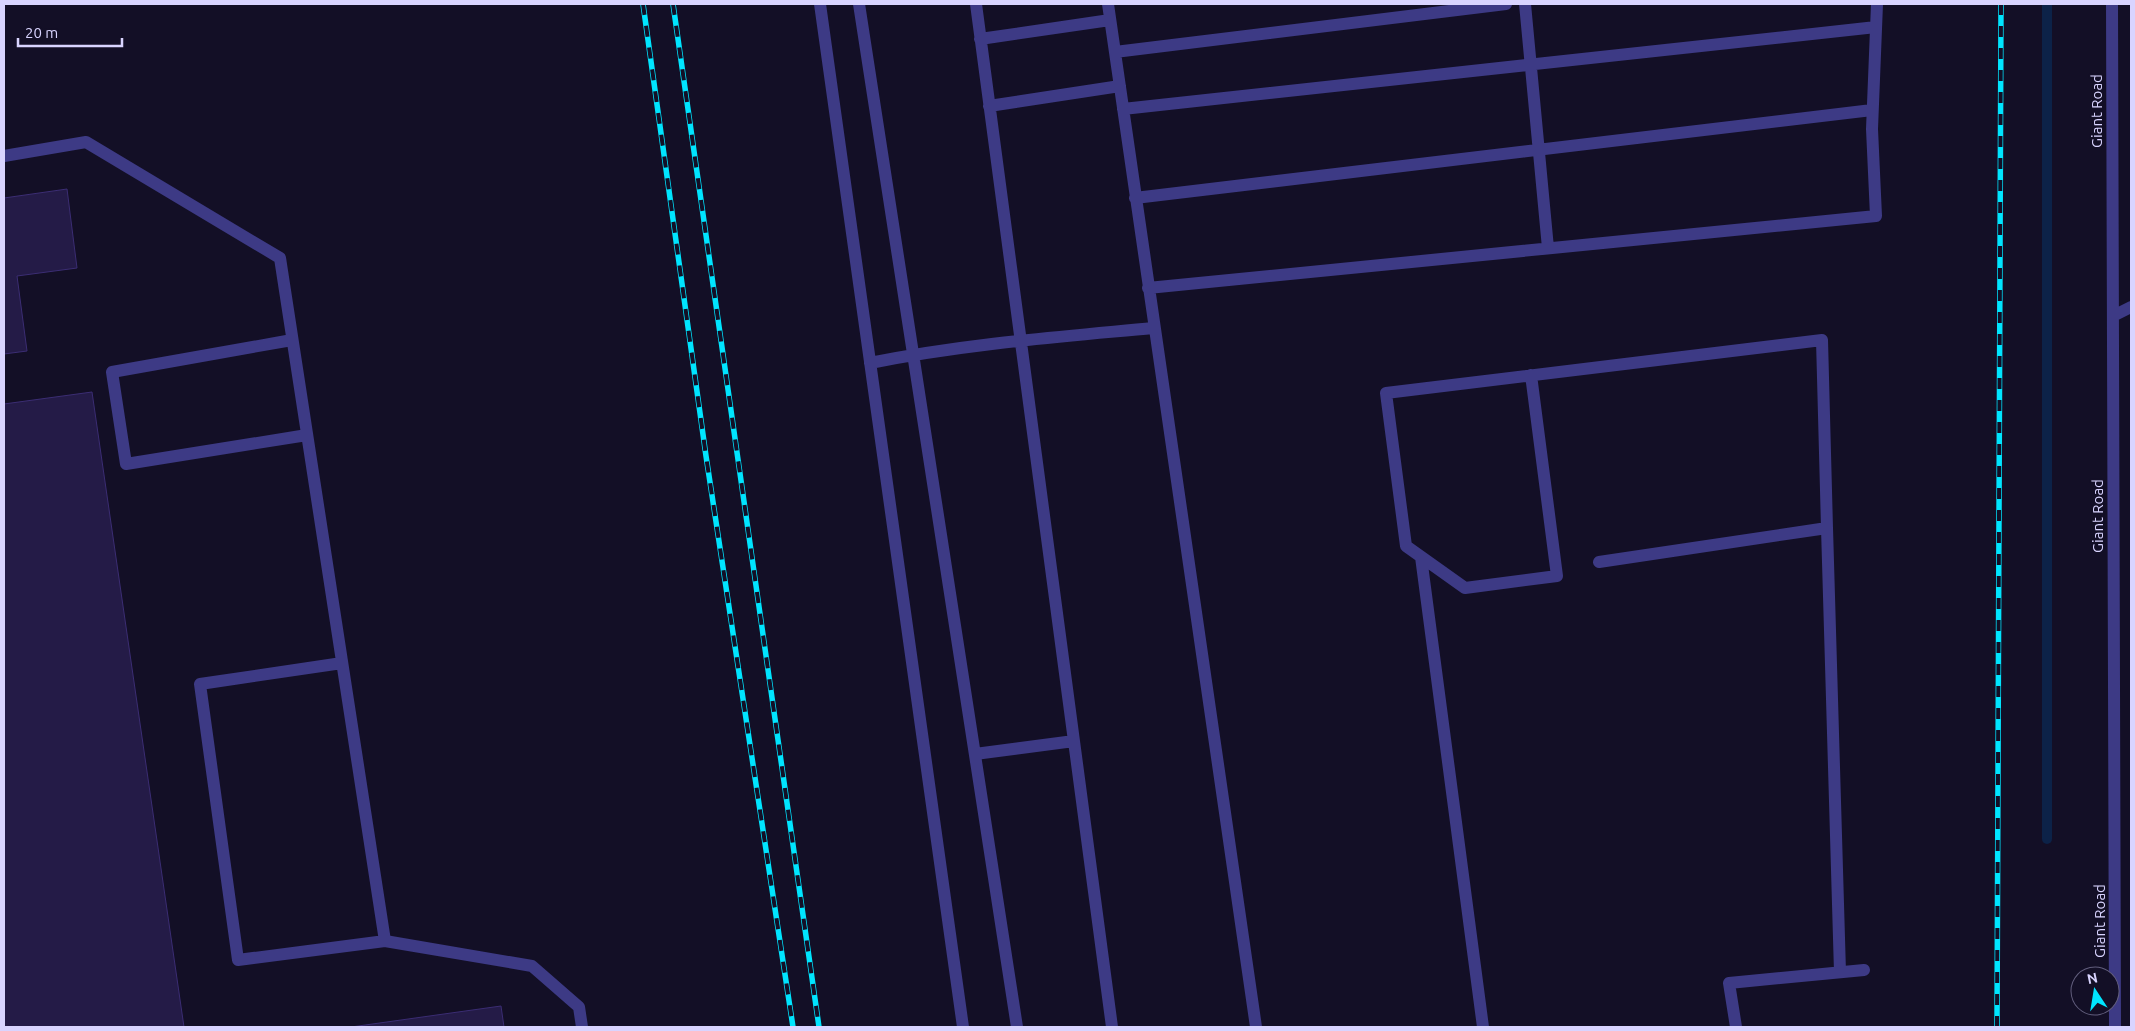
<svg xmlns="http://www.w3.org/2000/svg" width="2135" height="1031" font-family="Ubuntu,sans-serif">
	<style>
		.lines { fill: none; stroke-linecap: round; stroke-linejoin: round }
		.stream { stroke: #0c2248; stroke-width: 10 }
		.building { fill: #241b47; stroke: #3b2d73 }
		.minor { stroke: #3d3a85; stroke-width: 12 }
		.rail-casing { stroke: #00e5ff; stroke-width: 5.5 }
		.rail { stroke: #130f26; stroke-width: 4; stroke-dasharray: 11; stroke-linecap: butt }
		.labels { text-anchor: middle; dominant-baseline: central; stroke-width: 4; stroke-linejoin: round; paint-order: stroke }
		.street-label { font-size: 15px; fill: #d9d4ff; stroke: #130f26 }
	</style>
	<rect width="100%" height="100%" fill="#130f26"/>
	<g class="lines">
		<path class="stream" d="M2047,4V839"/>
	</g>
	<path class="building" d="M67,189L77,268L17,276L27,351L4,354V198Z
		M92,392L184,1027H4V404Z
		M501,1006L504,1027H351Z"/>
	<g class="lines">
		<path class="minor" d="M820,4L963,1027
			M859,4L1017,1027
			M976,4L1112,1027
			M1108,4L1256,1027
			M1525,4L1548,248
			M2112,4L2115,1027
			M980,39L1110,20
			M1115,52L1506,4
			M989,106L1120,86
			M1123,109L1876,27
			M4,156L86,142L280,258L385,941L532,966L579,1007L582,1027
			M1135,198L1872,110
			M1148,288L1876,216L1872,129L1877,4
			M2113,316L2131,307
			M292,340L112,372L126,464L307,435
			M870,363C964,344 1058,337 1153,328
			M1531,375L1557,576L1465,588L1406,546L1386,393L1822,340L1827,528
			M1421,557L1483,1027
			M1599,562L1827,528L1840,972
			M342,663L200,684L238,960L385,941
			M975,754L1074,741
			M1736,1027L1729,983L1864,970"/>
		<defs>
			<path id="rail" d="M643,4L706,456L793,1027
				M673,4L819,1027
				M1997,1027L2001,4"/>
		</defs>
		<use href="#rail" class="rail-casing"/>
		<use href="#rail" class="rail"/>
	</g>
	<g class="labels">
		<g class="street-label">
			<text transform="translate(2096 111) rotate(-90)">Giant Road</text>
			<text transform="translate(2097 516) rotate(-90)">Giant Road</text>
			<text transform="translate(2099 921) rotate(-90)">Giant Road</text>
		</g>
	</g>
	<rect width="2135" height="1031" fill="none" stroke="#d9d4ff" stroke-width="10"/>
	<g transform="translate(2095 991) rotate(348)"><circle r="24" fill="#130f26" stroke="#625e7d"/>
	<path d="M0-4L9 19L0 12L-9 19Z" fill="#00e5ff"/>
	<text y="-8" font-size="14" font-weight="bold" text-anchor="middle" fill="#d9d4ff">N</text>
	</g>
	<path d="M18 38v8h104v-8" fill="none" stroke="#d9d4ff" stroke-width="2.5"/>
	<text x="25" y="38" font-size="15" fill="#d9d4ff" stroke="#130f26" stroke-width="4" paint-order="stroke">20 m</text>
</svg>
